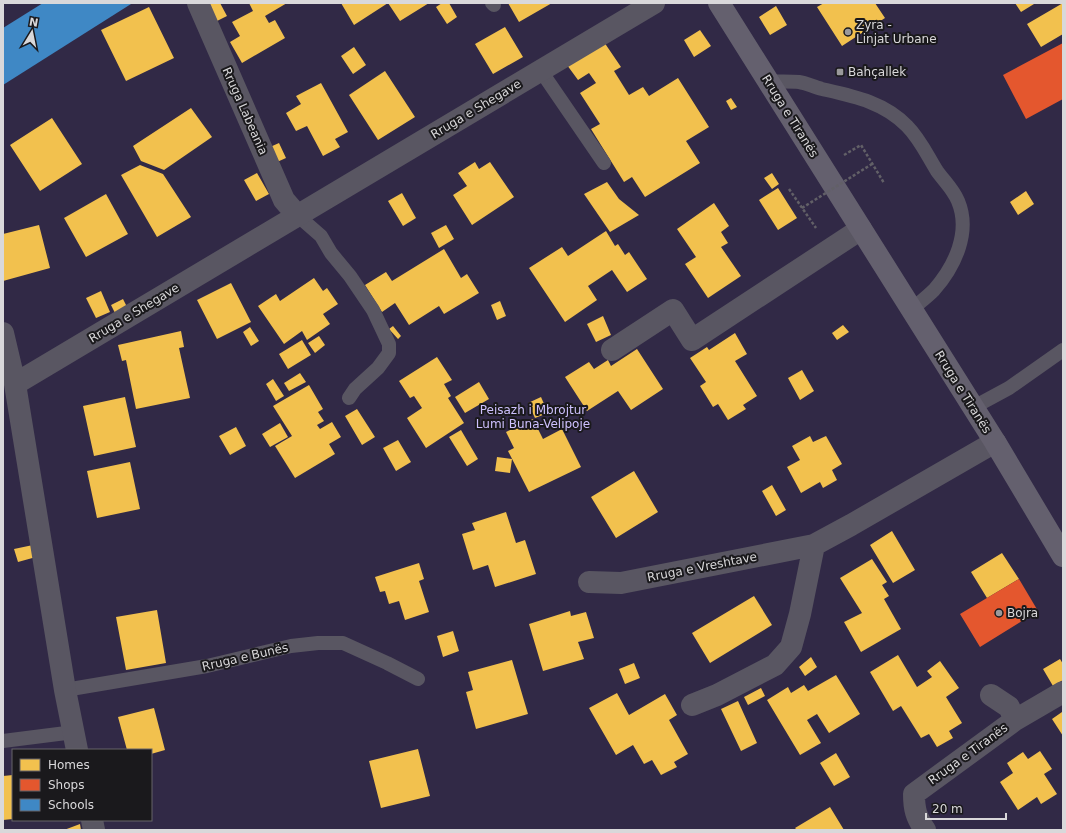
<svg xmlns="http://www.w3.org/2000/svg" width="1066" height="833" font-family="'DejaVu Sans',sans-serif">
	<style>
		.green { fill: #312946; fill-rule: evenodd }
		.homes { fill: #f2c14e }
		.shops { fill: #e4572e }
		.schools { fill: #3f88c5 }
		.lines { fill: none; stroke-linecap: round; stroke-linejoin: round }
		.path { stroke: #626067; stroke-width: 2.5; stroke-dasharray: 3 2; stroke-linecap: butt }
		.service { stroke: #595662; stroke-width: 14 }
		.minor { stroke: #595662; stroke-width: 22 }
		.primary { stroke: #64606e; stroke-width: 22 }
		.path-bridge { stroke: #626067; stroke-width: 2.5; stroke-dasharray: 3 2; stroke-linecap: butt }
		.poi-dot { fill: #9a999b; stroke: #1a191c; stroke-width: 1.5 }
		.labels { text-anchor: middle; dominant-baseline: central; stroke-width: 4; stroke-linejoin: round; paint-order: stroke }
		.poi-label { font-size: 12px; fill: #d9d8da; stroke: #1a191c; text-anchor: start }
		.street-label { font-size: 12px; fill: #d9d8da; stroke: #1a191c }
		.park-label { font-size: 12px; fill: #cec1fe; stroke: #1a191c }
	</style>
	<rect width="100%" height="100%" fill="#242425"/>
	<path class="green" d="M3,3H1063V830H3ZM13,750H151V820H13Z"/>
	<path class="homes" d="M205,3H220L227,16L215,22Z
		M249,3H287L265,16L269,23L275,20L285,38L242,63L230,42L240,36L232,22L253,11Z
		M341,3H429L400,21L388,3L354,25Z
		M442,3H449L457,17L447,24L436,7Z
		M508,3H552L519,22Z
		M824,3H875L885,18L842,46L817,7Z
		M1015,3H1033L1034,4L1021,12Z
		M1063,3V34L1041,47L1027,24Z
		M776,6L787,25L770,35L759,17Z
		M149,7L174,58L126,81L101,30Z
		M505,27L523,57L493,74L475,44Z
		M700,30L711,46L694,57L684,40Z
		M604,42L621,67L614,71L629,95L643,87L649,96L678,78L709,127L686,141L700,163L645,197L632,177L624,182L591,129L600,124L580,93L596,83L589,73L578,80L567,65Z
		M354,47L366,65L353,74L341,56Z
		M385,71L415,117L378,140L349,95Z
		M321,83L348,132L335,139L340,147L323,156L307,126L296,131L286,113L301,104L296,96Z
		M731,98L737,107L731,110L726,101Z
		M191,108L212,137L164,170L141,161L133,146Z
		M52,118L82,164L40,191L10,145Z
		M279,143L286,158L277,162L270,147Z
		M475,162L479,169L490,162L514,197L472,225L453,195L467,186L458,173Z
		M140,165L163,174L191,217L157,237L121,175Z
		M257,173L269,194L256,201L244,180Z
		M772,173L779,184L772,189L764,178Z
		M607,182L619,199L639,215L610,232L584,194Z
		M778,188L797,218L778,230L759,200Z
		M1026,191L1034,204L1018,215L1010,202Z
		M402,193L416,218L403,226L388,201Z
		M106,194L128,234L86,257L64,218Z
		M714,203L729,226L721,232L728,243L721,247L741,276L708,298L685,264L696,257L677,229Z
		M39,225L50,268L3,281V234Z
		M446,225L454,239L439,248L431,233Z
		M606,231L615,246L618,244L625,255L629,252L647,279L627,292L612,270L588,286L597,300L565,322L529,268L562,247L568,256Z
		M444,249L461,278L467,274L479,293L444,314L439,306L409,325L395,303L382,312L365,285L386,272L392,281Z
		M314,278L323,291L327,288L338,304L323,314L330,324L307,340L302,331L284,344L258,306L276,294L280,301Z
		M231,283L251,322L217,339L197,300Z
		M101,291L110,312L96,318L86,298Z
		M123,299L127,307L115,313L111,305Z
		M500,301L506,316L497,320L491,305Z
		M603,316L611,335L596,342L587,324Z
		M843,325L849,332L837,340L832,333Z
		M393,326L401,336L398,339L389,329Z
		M250,327L259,341L251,346L243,332Z
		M181,331L184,347L179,348L190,398L136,409L126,360L122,361L118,345Z
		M735,333L747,354L735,361L757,396L743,405L746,409L728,420L718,404L713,407L700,386L706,382L690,358L707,347L709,350Z
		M319,336L325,345L315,353L308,343Z
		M302,340L311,355L288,369L279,354Z
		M637,349L663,389L631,410L618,391L587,411L565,377L589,362L594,369L608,360L611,366Z
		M437,357L452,380L444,384L451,396L448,398L464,423L426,448L407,418L422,408L414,396L410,398L399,381Z
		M802,370L814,391L800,400L788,378Z
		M300,373L306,382L289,391L284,383Z
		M273,379L284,396L276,401L266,384Z
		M479,382L489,399L465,413L455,397Z
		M309,385L323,409L318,412L324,421L317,425L320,429L332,422L341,437L329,444L335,454L295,478L275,446L292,436L273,406Z
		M125,397L136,447L94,456L83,406Z
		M541,397L548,413L535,418L528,403Z
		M357,409L375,437L362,445L345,416Z
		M533,419L543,439L562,429L581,467L529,492L508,451L514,448L506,432Z
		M280,423L288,437L270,447L262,434Z
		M236,427L246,446L230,455L219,436Z
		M461,430L478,459L467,466L449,437Z
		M810,436L813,442L826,436L842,464L832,470L837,480L823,488L820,482L801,493L787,467L800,460L792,446Z
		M398,440L411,462L396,471L383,448Z
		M497,457L512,459L510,473L495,471Z
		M130,462L140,509L97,518L87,471Z
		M634,471L658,512L616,538L591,497Z
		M772,485L786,510L776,516L762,491Z
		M506,512L516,543L525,540L536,574L495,587L488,565L473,570L462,534L475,530L472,523Z
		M892,531L915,570L893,583L870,545Z
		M33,545L36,557L18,562L14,549Z
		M1002,553L1019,579L987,598L971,572Z
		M872,559L887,582L882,585L889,596L884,599L901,629L861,652L844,622L862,613L840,578Z
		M419,563L424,579L419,581L429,612L405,620L399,601L389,604L385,591L380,592L375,577Z
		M754,596L772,625L710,663L692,633Z
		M157,610L166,663L126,670L116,617Z
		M570,611L571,616L586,612L594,638L578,642L584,659L543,671L529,624Z
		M453,631L459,651L443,657L437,636Z
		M898,655L917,687L932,677L927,671L940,661L959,688L946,697L962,723L949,731L953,738L937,747L929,734L921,738L901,706L893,711L870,672Z
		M811,657L817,667L805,676L799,667Z
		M1060,659L1063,664V680L1053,686L1043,669Z
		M512,660L528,714L476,729L466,692L473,690L468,672Z
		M634,663L640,678L625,684L619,669Z
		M836,675L860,714L829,733L817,714L807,720L821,743L800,755L767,700L788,687L791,693L804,685L808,691Z
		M761,688L765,696L748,705L744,697Z
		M617,693L629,715L665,694L677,715L669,720L688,754L674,762L677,767L661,775L652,760L644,764L633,745L616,755L589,708Z
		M738,701L757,743L741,751L721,709Z
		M154,708L165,750L151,754V750H127L118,717Z
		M1062,712L1063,714V736L1052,719Z
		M418,749L430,796L381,808L369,761Z
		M1040,751L1052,769L1044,774L1057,794L1041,804L1037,797L1018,810L1000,782L1013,773L1007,763L1023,752L1028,759Z
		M836,753L850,777L834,786L820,763Z
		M13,775V819L3,820V776Z
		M830,807L844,830H797L795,828Z
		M80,824L81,830H64Z"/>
	<path class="shops" d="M1063,43V99L1026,119L1003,75Z
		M1019,579L1038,611L980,647L960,614Z"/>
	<path class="schools" d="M43,3H130L131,4L3,85V28Z"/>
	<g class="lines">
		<path class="path" d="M844,155L861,145L884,183
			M789,189L816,228"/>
		<path class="service" d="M492,3L494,5
			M541,71L604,163
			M768,81C778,82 789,81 799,82C806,83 814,87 822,89C853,96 884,102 907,126C920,139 927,155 937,171C944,181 953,189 958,201C971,232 955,266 934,290C927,297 919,303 911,310
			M297,215L321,236L331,253L350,276L373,310L389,344V353L378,368L355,389L349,398
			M972,408L1009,388L1063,350
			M65,690L207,666L291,646L318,643H343L387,663L418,679
			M3,741L74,732"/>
		<path class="minor" d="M198,3L284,200L297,215
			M3,333L15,384L65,690L77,750
			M612,350L673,310L692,340L861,229
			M15,384L654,3
			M589,582L621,583L814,545L851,525L995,442
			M991,695L1009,707L1015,720
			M692,705L717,695L775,665L791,647L800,614L814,545
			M92,820L94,830
			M925,830C916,817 914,809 914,794L1015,720L1063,692"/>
		<path class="primary" d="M719,3L995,442L1063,556"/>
		<path class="path-bridge" d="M802,208L872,164"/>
	</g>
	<g class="poi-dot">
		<circle cx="848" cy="32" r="4"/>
		<rect x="836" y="68" width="8" height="8" rx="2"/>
		<circle cx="999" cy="613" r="4"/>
	</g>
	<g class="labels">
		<g class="poi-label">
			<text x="856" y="25">Zyra -<tspan x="856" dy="14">Linjat Urbane</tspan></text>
			<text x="848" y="72">Bahçallek</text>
			<text x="1007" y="613">Bojra</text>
		</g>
		<g class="street-label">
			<text transform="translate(476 109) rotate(-31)">Rruga e Shegave</text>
			<text transform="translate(245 111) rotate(66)">Rruga Labeania</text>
			<text transform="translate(790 116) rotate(58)">Rruga e Tiranës</text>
			<text transform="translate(134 313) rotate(-31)">Rruga e Shegave</text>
			<text transform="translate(963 392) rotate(58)">Rruga e Tiranës</text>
			<text transform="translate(702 567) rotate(-11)">Rruga e Vreshtave</text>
			<text transform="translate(245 657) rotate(-13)">Rruga e Bunës</text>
			<text transform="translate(968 754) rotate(-36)">Rruga e Tiranës</text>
		</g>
		<g class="park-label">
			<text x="533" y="410">Peisazh i Mbrojtur<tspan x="533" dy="14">Lumi Buna-Velipoje</tspan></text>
		</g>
	</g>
	<rect width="1066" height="833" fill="none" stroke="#d9d8da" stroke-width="8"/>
	<rect x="12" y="749" width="140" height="72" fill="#1a191c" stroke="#666568"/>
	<rect x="20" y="759" width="20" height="12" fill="#f2c14e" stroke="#666568"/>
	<text x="48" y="769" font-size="12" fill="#d9d8da">Homes</text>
	<rect x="20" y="779" width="20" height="12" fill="#e4572e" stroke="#666568"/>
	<text x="48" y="789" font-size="12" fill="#d9d8da">Shops</text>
	<rect x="20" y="799" width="20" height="12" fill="#3f88c5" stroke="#666568"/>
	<text x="48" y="809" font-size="12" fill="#d9d8da">Schools</text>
	<g transform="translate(32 32) rotate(10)" stroke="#1a191c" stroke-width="3" paint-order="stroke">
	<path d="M0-3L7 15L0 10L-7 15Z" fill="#d9d8da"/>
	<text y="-6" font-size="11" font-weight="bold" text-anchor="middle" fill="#d9d8da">N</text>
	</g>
	<path d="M926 813v6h80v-6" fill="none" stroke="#d9d8da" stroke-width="2"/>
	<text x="932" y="813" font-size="12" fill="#d9d8da" stroke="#1a191c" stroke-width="3" paint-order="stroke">20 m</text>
</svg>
